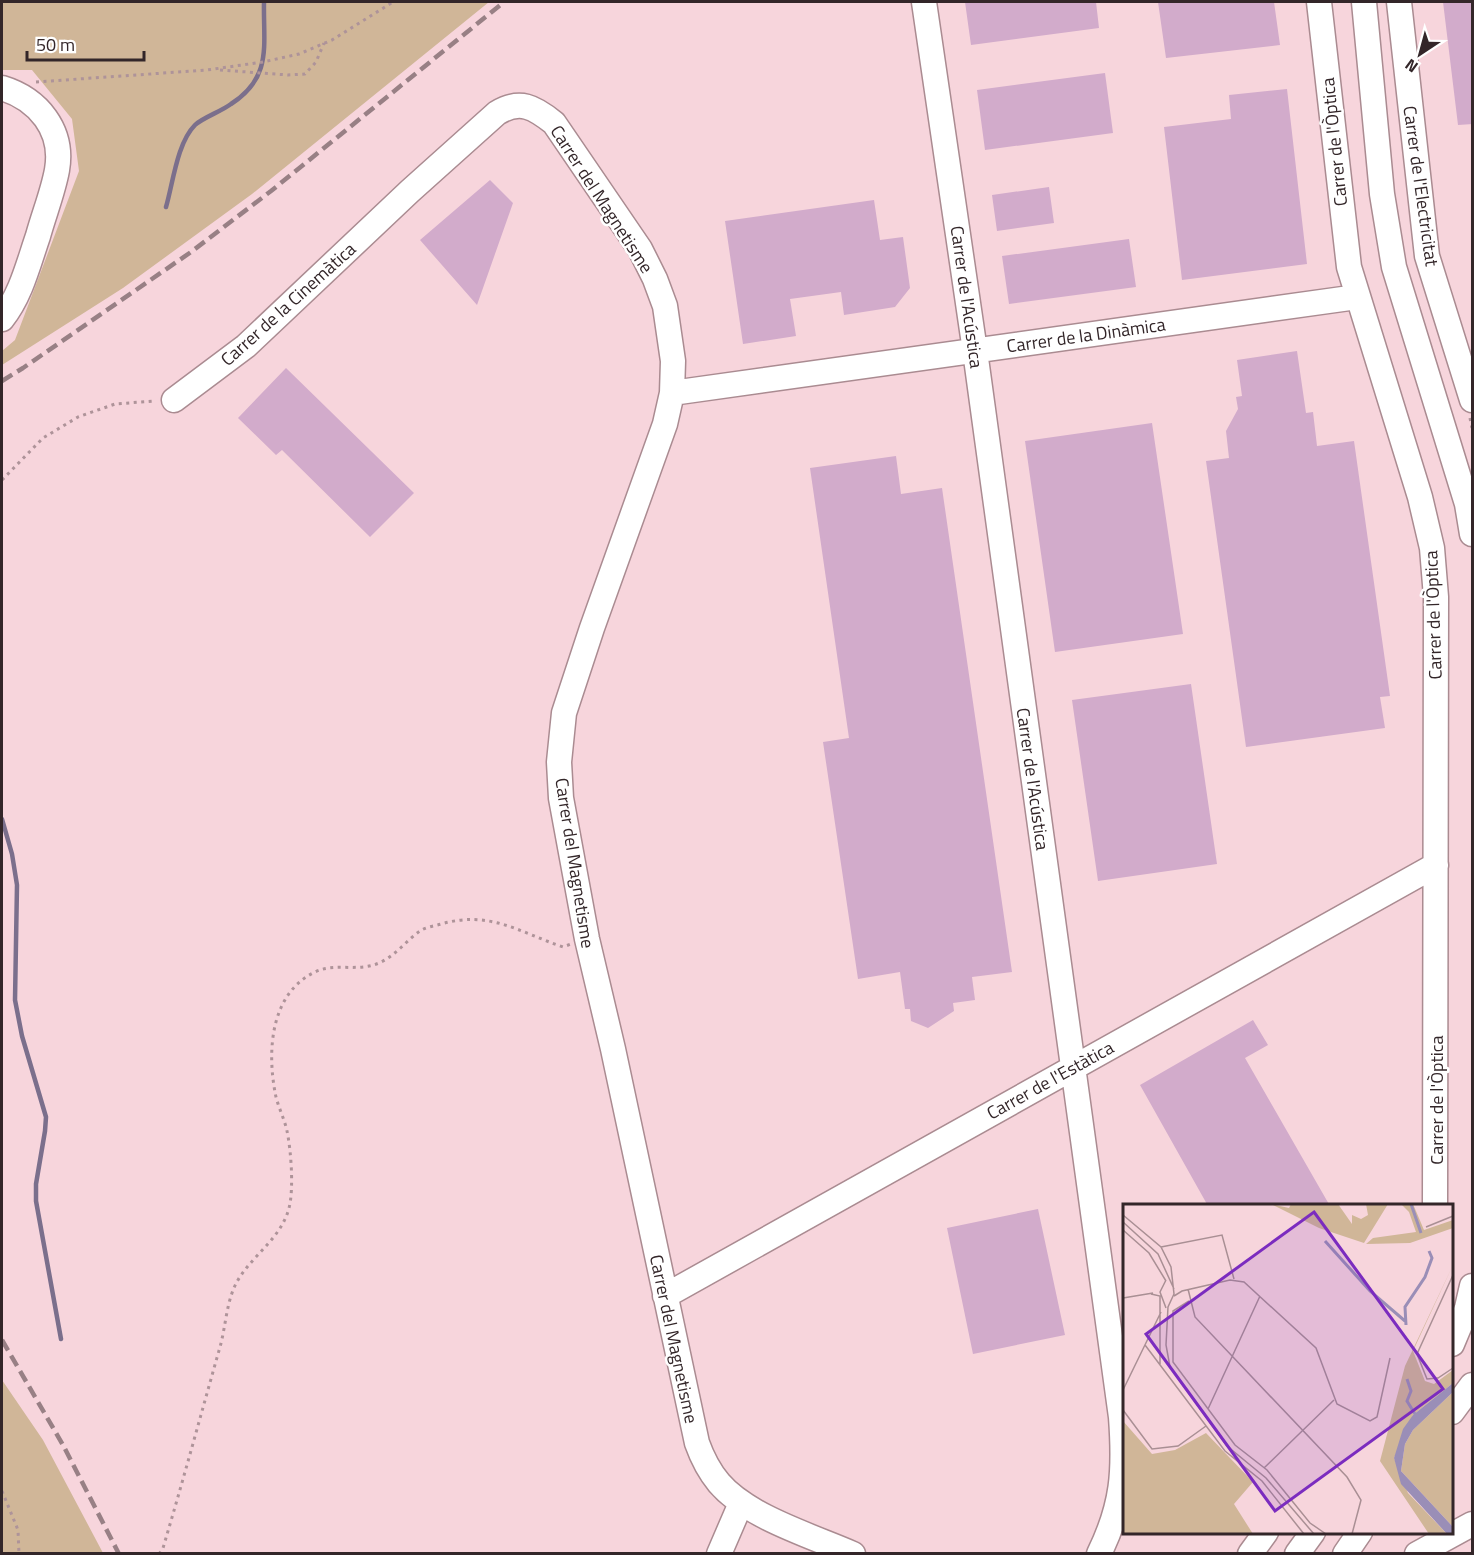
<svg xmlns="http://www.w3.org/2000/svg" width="1474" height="1555" font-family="'Titillium Web',sans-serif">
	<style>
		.green { fill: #d0b698 }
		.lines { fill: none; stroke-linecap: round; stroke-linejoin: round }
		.stream { stroke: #7b6f8c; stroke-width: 4.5 }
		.building { fill: #d2abcb }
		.minor-casing { stroke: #aa8b91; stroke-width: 27 }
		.path { stroke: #ae9399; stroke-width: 3; stroke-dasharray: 3 4.5; stroke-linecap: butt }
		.minor { stroke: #fff; stroke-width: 24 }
		.rail { stroke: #988085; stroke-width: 4.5; stroke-dasharray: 12 6; stroke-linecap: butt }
		.labels { text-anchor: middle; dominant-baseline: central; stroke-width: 5; stroke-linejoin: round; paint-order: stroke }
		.street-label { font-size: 18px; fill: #332629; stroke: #fff }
		.inset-river { fill: none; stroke: #9a8eb7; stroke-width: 3 }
		.inset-road { fill: none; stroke: #a98f94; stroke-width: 1.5 }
		.view { fill: #7b2cbf; fill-opacity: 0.15; stroke: #7b2cbf; stroke-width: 3 }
		.inset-edge { fill: none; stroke: #332629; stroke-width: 3 }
	</style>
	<rect width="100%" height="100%" fill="#f7d5dc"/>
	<path class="green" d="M2,2H489L252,194L123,288L2,365V351L15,340L79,171L72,119L32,70H2Z
		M2,1380L43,1440L103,1553H2Z"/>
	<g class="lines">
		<path class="stream" d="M166,207C173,183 177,143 195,125C202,118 222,111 231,104C273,77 263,45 264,2
			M2,819L12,854L17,885L15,1000L22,1036L46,1117L45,1131L36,1184V1201L61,1339"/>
	</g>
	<path class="building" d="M965,2H1096L1099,28L971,45Z
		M1158,2H1274L1280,45L1166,58Z
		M1443,2H1473V124L1458,125Z
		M1105,73L1113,133L985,150L977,90Z
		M1287,89L1307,264L1182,280L1164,127L1231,119L1229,95Z
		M490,180L513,203L477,305L420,240Z
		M1049,187L1054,223L997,231L992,195Z
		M874,200L880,240L903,237L910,288L895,307L844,315L841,292L790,299L796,336L743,344L725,221Z
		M1129,239L1136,287L1009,304L1002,256Z
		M1297,351L1306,413L1313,412L1317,446L1354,441L1390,696L1380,697L1385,728L1246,747L1206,461L1229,458L1226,431L1238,409L1236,397L1242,396L1237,360Z
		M286,368L414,493L370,537L282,450L276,455L238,418Z
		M1152,423L1183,634L1055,652L1025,441Z
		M896,456L901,494L942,488L1012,972L972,977L975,1000L953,1003L954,1011L928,1028L911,1021L910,1009H905L900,972L858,979L823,742L849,738L810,468Z
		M1191,684L1217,864L1098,881L1072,700Z
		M1253,1020L1268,1045L1245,1058L1330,1206H1208L1140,1085Z
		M1038,1209L1065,1335L973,1354L947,1228Z"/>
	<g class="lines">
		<defs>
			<path id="minor" d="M924,2L975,351L1121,1417C1125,1471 1123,1505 1099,1554
				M1319,2L1349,267L1420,497L1432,548L1436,597L1435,1206
				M1364,2L1382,194L1394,267L1467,504L1472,534
				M1399,2L1427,256L1472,400
				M2,88C38,99 64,130 57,170C53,192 44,214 38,236C28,265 21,295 2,319
				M672,393L1357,297
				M174,400L246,346L410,191L497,113C520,99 534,107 554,123L640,249L655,279L665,306L673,361L672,393L665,424L592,628L564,713L559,762L561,798L587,939L613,1049L697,1443C702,1457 709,1471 719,1483C748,1517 812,1536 853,1554
				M665,1296L1436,865
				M1452,1344L1467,1308L1472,1286
				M1452,1412L1472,1385
				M719,1554L741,1503
				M1250,1554L1266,1532
				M1297,1554L1313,1532
				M1345,1554L1360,1532
				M1417,1554L1472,1524"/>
		</defs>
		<use href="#minor" class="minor-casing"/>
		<path class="path" d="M220,70L288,75L305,74L316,62L324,43
			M36,82L207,70L263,62L299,54L332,40L393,2
			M1470,418L1472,428
			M2,480L43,438L78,417L115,404L154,401
			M2,1491L18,1530L19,1554
			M159,1554L163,1548C183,1481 201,1414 220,1347C225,1329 226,1310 232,1293C243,1260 280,1243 289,1208C294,1189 291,1150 287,1131C284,1117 277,1105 275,1092C267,1049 271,993 315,972C335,962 360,973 381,962C396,955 407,940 420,931C426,927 434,926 441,924C490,910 519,932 563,947L571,944"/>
		<use href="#minor" class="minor"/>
		<path class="rail" d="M2,381L23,368L191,252L271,191L504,2
			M2,1340L63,1445L119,1554"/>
	</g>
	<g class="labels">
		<g class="street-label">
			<text transform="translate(1334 142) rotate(-96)">Carrer de l'Òptica</text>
			<text transform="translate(1421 186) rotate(82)">Carrer de l'Electricitat</text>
			<text transform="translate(602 199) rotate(57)">Carrer del Magnetisme</text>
			<text transform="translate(967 297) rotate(82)">Carrer de l'Acústica</text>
			<text transform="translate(288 304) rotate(-42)">Carrer de la Cinemàtica</text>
			<text transform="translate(1086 335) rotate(-8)">Carrer de la Dinàmica</text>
			<text transform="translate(1433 615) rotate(-92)">Carrer de l'Òptica</text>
			<text transform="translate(1033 779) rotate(82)">Carrer de l'Acústica</text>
			<text transform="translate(575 863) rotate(81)">Carrer del Magnetisme</text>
			<text transform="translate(1050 1080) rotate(-29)">Carrer de l'Estàtica</text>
			<text transform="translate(1436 1100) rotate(-90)">Carrer de l'Òptica</text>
			<text transform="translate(674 1339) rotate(78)">Carrer del Magnetisme</text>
		</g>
	</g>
	<g transform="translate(1123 1204)">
		<rect width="330" height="330" fill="#f7d5dc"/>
		<path d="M148,0L166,4L168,0H215L229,20V11L238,15L245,11L243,0H265L241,39L196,24ZM278,0H290L301,26L330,16V24L287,39L243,40L250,34L293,28L286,8ZM330,61L290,147L302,177L311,180L330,166V179L290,211L271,254L285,289L324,330H306L257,257L282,162ZM330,188V323L278,267L282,240L290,226ZM0,217L29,250L52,246L83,229L130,278L111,300L130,330H0Z" fill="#d0b698"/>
		<path d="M330,179V188L290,226L282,240L278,267L330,323V330H324L278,280L271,254L280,225L290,211Z" fill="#9a8eb7"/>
		<path class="inset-river" d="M288,0L298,29M202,37L247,87L282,117M283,121L282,103L302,73L309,54L306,47M284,175L288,187L284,197L292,210"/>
		<path class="inset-road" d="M0,11L38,43L48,63L51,90L45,103L43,141L47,163L104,242L143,274L191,330M0,18L35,50L51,85M303,23L330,12M0,26L26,49L43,77M38,43L99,31L111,75M330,71L294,150L304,175L315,174L330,164M43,76L37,88L43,104M65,85L72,113L224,273L238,296L229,330M28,90L37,92V160M51,92L59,87L107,76L121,78L193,144L214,200L247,217L254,213L267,154M0,94L30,89M66,97L50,107V158L112,241L144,266L187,319L203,330M22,141L102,247L139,277L181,330M0,186L38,108M85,205L137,92M0,206L29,245L55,242L83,222M141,264L211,196M234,330H259"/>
		<path class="view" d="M191,8L320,185L152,307L23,130Z"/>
		<rect width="330" height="330" class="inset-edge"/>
	</g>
	<rect width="1474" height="1555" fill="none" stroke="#332629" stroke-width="6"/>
	<g transform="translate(1420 54) rotate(216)" stroke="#ffffff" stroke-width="4.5" paint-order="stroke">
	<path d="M0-4.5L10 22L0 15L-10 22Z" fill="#332629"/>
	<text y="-9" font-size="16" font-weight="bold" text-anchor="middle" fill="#332629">N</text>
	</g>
	<path d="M27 51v9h117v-9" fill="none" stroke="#332629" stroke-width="3"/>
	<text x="36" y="51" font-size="18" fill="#332629" stroke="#ffffff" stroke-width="4.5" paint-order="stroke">50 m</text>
</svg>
